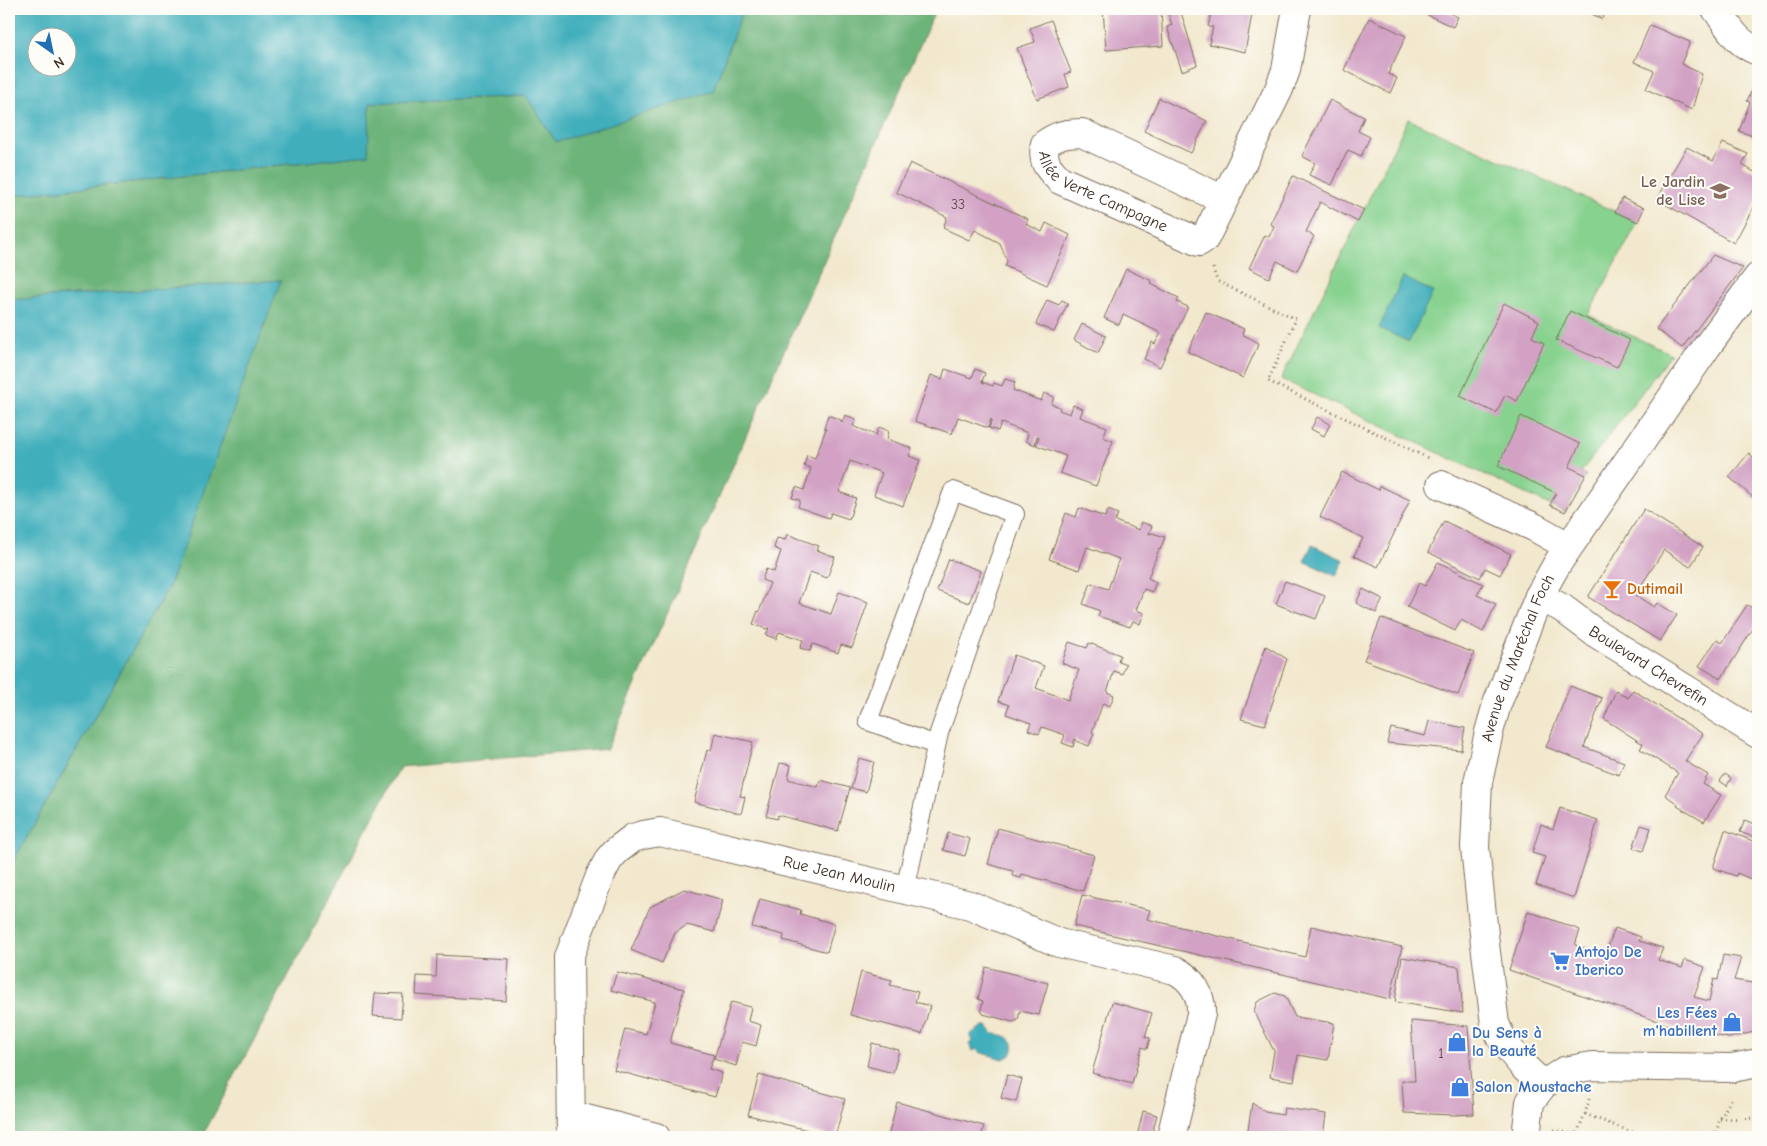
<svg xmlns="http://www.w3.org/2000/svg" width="1767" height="1146" font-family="'Comic Neue',sans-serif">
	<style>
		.green { fill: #87d28f; stroke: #617e56 }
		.forest { fill: #6db47a; stroke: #546f4c }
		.water { fill: #3faebb; stroke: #3d6c6c; fill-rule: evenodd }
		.building { fill: #d2a1c4 }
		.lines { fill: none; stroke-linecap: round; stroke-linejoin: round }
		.service-casing { stroke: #7b6c5c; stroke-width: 20 }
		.minor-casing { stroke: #7b6c5c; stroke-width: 30 }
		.secondary-casing { stroke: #7b6c5c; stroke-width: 30 }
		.path { stroke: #7b6c5c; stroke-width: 3; stroke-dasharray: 1 4; stroke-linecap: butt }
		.service { stroke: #fff; stroke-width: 18 }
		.minor { stroke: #fff; stroke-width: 28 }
		.secondary { stroke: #fff; stroke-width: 28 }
		.labels { text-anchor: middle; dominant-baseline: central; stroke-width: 4; stroke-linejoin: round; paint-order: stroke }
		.number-label { font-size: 14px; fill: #614848 }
		.education-label { font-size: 16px; font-weight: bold; fill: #785e54; stroke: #fdfcf7; text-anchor: end }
		.street-label { font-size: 16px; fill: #3b2a1e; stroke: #fdfcf7 }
		.food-label { font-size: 16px; font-weight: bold; fill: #c56008; stroke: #fdfcf7; text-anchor: start }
		.shop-label { font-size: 16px; font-weight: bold; fill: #366cbe; stroke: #fdfcf7; text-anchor: start }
	</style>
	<rect width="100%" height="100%" fill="#fdfcf7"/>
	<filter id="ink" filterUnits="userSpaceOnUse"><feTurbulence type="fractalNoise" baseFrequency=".02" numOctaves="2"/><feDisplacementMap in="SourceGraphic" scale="10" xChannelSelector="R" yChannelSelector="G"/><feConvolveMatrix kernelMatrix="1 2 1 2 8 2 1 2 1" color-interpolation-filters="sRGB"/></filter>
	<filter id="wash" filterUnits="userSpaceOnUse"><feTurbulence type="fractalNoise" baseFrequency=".0096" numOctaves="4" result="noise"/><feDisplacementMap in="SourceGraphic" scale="20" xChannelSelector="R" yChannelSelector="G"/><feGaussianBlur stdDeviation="1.12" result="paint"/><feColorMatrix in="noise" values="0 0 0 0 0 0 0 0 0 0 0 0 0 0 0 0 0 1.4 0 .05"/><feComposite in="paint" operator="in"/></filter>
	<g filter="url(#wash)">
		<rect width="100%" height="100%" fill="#f2e8ce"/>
		<path class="green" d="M1408,119L1638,222L1588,315L1671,354L1581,472L1586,475L1565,512L1281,379Z"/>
		<path class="forest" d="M743,9H936L607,749L400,767L202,1137H9V869L169,586L280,280L9,300V196L367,155L370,103L526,96L713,91Z"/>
		<path class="water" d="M9,9H743L713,91L556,142L526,96L370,103L368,155L9,196ZM38,38H68V68H38Z
			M1403,277L1433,292L1409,342L1379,328Z
			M281,280L169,586L9,869V300Z
			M1312,545L1344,560L1336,576L1304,561Z
			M983,1026H987L993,1034C1006,1034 1019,1040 1011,1055L1003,1059L979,1052L977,1049L973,1051L969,1044L972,1041L970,1037L971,1034Z"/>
		<g id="blocks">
			<path class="building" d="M1103,9H1161L1163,46L1106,50Z
				M1167,9H1180L1197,65L1182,71L1167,27L1172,25Z
				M1212,9H1253L1245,52L1209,44L1213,27H1208Z
				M1415,9H1441L1458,17L1453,27Z
				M1582,9H1607L1602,19Z
				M1369,18L1406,36L1388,74L1397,78L1390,93L1344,70Z
				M1051,20L1071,72L1065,74L1069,87L1037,99L1017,48L1035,42L1030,28Z
				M1650,25L1690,42L1681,64L1702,74L1692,110L1646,89L1654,71L1634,62Z
				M1751,92L1758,94V138L1739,131L1750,102L1747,101Z
				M1159,98L1207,121L1191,153L1144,131Z
				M1330,100L1364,117L1358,131L1370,137L1361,156L1348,150L1332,185L1309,175L1315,163L1302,156Z
				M1723,143L1748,154L1742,165L1758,174V199L1734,243L1656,199L1687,147L1713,161Z
				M910,163L1028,219L1026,224L1042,232L1046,223L1070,235L1047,285L1005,266L1007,261L1000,243L975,230L969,240L943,228L947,217L896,192Z
				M1293,176L1364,210L1358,222L1320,202L1306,232L1314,236L1297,271L1277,261L1269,278L1249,268L1265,235L1269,237L1274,226L1270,224Z
				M1622,198L1644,208L1638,222L1615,212Z
				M1713,255L1743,268L1682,348L1656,329Z
				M1126,269L1152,281L1151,284L1179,298L1177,302L1188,307L1160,367L1144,359L1152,342L1155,344L1161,333L1123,315L1119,325L1104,318Z
				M1047,300L1059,305L1062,300L1068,303L1054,332L1036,324Z
				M1504,303L1539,321L1532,337L1544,343L1517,401L1505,395L1496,413L1460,396Z
				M1570,311L1630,340L1617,367L1556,340Z
				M1206,312L1244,329L1242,334L1259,343L1243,378L1188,352Z
				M1082,324L1106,336L1098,353L1074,340Z
				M945,369L972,378L975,369L985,373L982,382L993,386L994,383L1002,386L1005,379L1015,382L1013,390L1041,401L1044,393L1054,397L1051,404L1060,407L1059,410L1070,414L1073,405L1083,409L1080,417L1107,427L1103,437L1113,441L1096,486L1060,473L1066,456L1036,445L1039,437L1037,436L1035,445L1026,441L1028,433L1001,423L998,431L989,428L992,420L991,419L988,428L958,417L952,434L915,421L931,375L942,379Z
				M828,415L841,420V422L842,423L845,415L856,419L853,426L876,435L879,427L889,431L887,439L912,448L909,456L920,460L903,506L874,495L882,473L850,461L839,492L856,498L849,519L831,513L829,518L798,507L800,500L792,498L796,487L804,490L811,468L804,466L807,455L815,458L826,429L824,428Z
				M1521,416L1580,444L1569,467L1586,475L1565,512L1550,505L1556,493L1498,466Z
				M1317,417L1330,424L1324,436L1311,429Z
				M1749,453L1754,458L1758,453V496L1755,499L1729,477Z
				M1342,472L1379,490L1380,486L1410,500L1378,567L1354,556L1363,538L1320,517Z
				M1079,508L1105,517L1108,510L1118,514L1115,521L1139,530L1141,522L1152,526L1149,534L1152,533L1165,537L1160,550L1159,549L1148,578L1156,582L1152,592L1144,589L1136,610L1144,613L1140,624L1133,621L1130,627L1098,616L1100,611L1083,604L1091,583L1108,589L1119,559L1087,547L1079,570L1049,559L1066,513L1076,517Z
				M1644,509L1703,547L1690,567L1664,550L1635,595L1654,607L1657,603L1677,615L1660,641L1588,597Z
				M1444,521L1511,554L1500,575L1485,568L1480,578L1428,552Z
				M787,534L819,546L817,550L835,557L827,578L810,572L799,603L831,614L839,592L868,602L852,648L841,645L838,653L813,644L810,651L800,648L803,640L779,632L776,639L766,635L769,628L766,629L753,624L758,611L759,612L770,583L762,580L766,569L774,572L781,551L774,548L777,538L785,540Z
				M949,559L981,571L969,603L937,591Z
				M1438,562L1483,584L1477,595L1496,604L1483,632L1461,620L1455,631L1407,607L1419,583L1425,586Z
				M1285,581L1325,596L1316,619L1276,604Z
				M1363,589L1383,599L1376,613L1356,603Z
				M1747,605L1758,611V621L1721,679L1699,666L1717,639L1722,643Z
				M1381,618L1474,653L1458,695L1364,660Z
				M1069,642L1087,648L1089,643L1120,655L1118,661L1126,664L1122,674L1114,671L1107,692L1114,695L1110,706L1103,703L1092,732L1094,733L1089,746L1076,741L1077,740L1075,739L1073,747L1062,743L1065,735L1042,727L1039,734L1028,730L1031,723L1006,714L1009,705L998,701L1014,655L1044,666L1036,688L1068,700L1079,670L1062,663Z
				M1266,646L1287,659L1265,725L1241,719Z
				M1570,686L1602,698L1584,747L1624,762L1619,775L1546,747Z
				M1616,690L1628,698L1633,690L1703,734L1685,761L1708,775L1703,784L1721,795L1704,822L1677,806L1678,804L1665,795L1678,773L1640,749L1643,744L1604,719Z
				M1429,721L1465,728L1461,750L1387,743L1391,728L1425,736Z
				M715,733L753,742L740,796L745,797L741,814L694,802L707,750L711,751Z
				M859,758L874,762L866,792L851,788Z
				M780,763L791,765L788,779L818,787L820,780L850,788L838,831L778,815L777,819L766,816Z
				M1725,774L1731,778L1727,786L1720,781Z
				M1560,808L1598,820L1574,898L1536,885L1545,857L1532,853L1541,824L1553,829Z
				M1745,820L1758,826V832L1756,838L1740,832Z
				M1641,825L1651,828L1643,851L1633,848Z
				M998,828L1094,855L1083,891L1022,874L1021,878L1012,876L1013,871L988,864Z
				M1725,830L1758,843V872L1755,881L1737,873L1736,876L1713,868Z
				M948,833L970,839L965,856L943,850Z
				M684,889L723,900L714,932L687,925L675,933L662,963L631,950L650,907Z
				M1082,895L1150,910L1147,919L1305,957L1311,926L1402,947L1390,999L1074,926Z
				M760,899L801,910L800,914L835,924L827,952L783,940L784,935L752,927Z
				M1528,911L1580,930L1575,945L1605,955L1615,928L1641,937L1639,941L1663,948L1658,960L1682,968L1685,960L1705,967L1694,997L1709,1001L1714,979L1718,980L1723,955L1741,958L1734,980L1758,984V1031L1729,1038L1683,1030L1509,970Z
				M437,955L509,959L506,1001L416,995L417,976L436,977Z
				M1402,957L1459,967L1463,1013L1395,1002Z
				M986,967L1048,983L1039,1015L1020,1011L1018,1020L1013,1022L983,1014L981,1010L983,1001L978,999Z
				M617,972L684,989L670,1043L714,1055L709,1069L722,1073L715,1097L614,1070L625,1029L646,1034L655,1002L611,990Z
				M861,972L892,980L890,985L918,992L915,1002L930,1006L922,1034L850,1015Z
				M375,993L403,994L401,1018L373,1016Z
				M1275,993L1285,996L1295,1017L1334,1023L1328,1060L1298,1055L1294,1081L1270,1077L1274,1051L1254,1011L1257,1002Z
				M731,1002L751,1007L748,1021L761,1025L756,1046L742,1042L736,1066L714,1059Z
				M1112,1002L1152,1013L1145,1037L1150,1038L1147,1049L1142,1047L1132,1084L1092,1073Z
				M1411,1021L1468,1026L1474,1114L1453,1115L1404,1113L1402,1081H1415Z
				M872,1043L899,1050L893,1073L867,1066Z
				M759,1075L845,1099L835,1137L748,1115Z
				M1007,1075L1022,1079L1016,1102L1001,1098Z
				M897,1102L984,1126L981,1137H888Z
				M1252,1103L1265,1112L1283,1115L1284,1108L1326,1114L1323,1137H1247Z
				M1143,1111L1157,1115L1151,1137H1137Z"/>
		</g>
	</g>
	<g filter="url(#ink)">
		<use href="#blocks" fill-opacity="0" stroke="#7b6c5c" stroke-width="1"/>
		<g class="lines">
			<defs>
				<path id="service" d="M905,890L939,733L1015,514L953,491L868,721L936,745"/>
				<g id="minor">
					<path d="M1716,9C1729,27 1736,43 1758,51"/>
					<path id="s1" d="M1224,200L1082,133C1067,133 1057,135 1045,144C1042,162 1047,167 1060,180L1199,242L1205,238L1279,89L1286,70L1297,9"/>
					<path d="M1441,485L1534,527L1568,546"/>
					<path id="s2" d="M1539,596L1562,608L1594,632L1758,734"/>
					<path d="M571,1115L656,1137"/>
					<path id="s3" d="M571,1137L569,957L600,876L609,859L616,851L633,838L643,835L660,832L970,905L1059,943L1175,970C1192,979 1202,995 1201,1014L1171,1137"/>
				</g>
				<g id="secondary">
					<path id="s4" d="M1543,1085L1524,1067L1504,1043L1495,1024L1485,944L1475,847L1478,782L1489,732L1497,704L1539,596L1557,564L1708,345L1758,277"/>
					<path d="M1526,1137L1530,1102L1543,1085L1564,1071L1592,1066L1732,1068L1758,1063"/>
				</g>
			</defs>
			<use href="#service" class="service-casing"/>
			<use href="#minor" class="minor-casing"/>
			<use href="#secondary" class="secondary-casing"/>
			<path class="path" d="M1213,268L1217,281L1296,319L1268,381L1430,459
				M1585,1114L1645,1137
				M1720,1119L1758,1118
				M1554,1130L1576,1135L1585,1114L1590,1096
				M1715,1137L1720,1119L1732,1098"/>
			<use href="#service" class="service"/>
			<use href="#minor" class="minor"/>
			<use href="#secondary" class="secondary"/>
		</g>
	</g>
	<defs>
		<symbol id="school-bare" viewBox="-9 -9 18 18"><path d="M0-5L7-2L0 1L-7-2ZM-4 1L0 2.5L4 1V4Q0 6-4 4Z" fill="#8d6e63" stroke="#fdfcf7" stroke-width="2.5" paint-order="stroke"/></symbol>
		<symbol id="bar-bare" viewBox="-9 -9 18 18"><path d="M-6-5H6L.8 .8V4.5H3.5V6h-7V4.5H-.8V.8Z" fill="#e8710a" stroke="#fdfcf7" stroke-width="2.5" paint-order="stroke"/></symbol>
		<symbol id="supermarket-bare" viewBox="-9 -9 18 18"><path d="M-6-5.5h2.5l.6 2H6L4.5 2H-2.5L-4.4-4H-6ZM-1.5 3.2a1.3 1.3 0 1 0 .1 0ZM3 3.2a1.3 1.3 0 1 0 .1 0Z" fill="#3f7fe0" stroke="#fdfcf7" stroke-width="2.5" paint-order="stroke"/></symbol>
		<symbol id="shop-bare" viewBox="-9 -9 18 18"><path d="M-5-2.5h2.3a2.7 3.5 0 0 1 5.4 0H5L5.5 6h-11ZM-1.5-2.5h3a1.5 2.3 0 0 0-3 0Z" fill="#3f7fe0" stroke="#fdfcf7" stroke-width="2.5" paint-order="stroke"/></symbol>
	</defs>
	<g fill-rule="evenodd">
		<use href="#school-bare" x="1706" y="177" width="28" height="28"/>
		<use href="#bar-bare" x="1598" y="575" width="28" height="28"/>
		<use href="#supermarket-bare" x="1546" y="947" width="28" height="28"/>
		<use href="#shop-bare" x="1718" y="1008" width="28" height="28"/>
		<use href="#shop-bare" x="1443" y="1028" width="28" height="28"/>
		<use href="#shop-bare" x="1446" y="1073" width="28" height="28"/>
	</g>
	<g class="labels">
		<g class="number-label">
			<text x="958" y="204">33</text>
			<text x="1441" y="1053">1</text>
		</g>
		<g class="education-label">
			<text x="1705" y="182">Le Jardin<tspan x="1705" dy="18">de Lise</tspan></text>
		</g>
		<g class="street-label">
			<text stroke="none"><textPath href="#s1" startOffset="279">Allée Verte Campagne</textPath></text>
			<text stroke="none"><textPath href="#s4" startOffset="452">Avenue du Maréchal Foch</textPath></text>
			<text stroke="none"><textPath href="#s2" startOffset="130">Boulevard Chevrefin</textPath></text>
			<text stroke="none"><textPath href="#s3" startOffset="530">Rue Jean Moulin</textPath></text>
		</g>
		<g class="food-label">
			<text x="1627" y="589">Dutimail</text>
		</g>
		<g class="shop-label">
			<text x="1575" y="952">Antojo De<tspan x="1575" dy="18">Iberico</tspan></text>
			<text x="1717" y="1013" text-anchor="end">Les Fées<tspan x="1717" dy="18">m'habillent</tspan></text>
			<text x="1472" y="1033">Du Sens à<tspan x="1472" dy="18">la Beauté</tspan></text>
			<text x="1475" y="1087">Salon Moustache</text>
		</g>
	</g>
	<rect width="1767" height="1146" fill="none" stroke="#fdfcf7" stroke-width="30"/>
	<g transform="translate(52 52) rotate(147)"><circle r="24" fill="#fdfcf7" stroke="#afa8a0"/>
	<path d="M0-4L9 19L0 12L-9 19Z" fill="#1f6fb2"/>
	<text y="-8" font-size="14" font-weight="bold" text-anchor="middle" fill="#3b2a1e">N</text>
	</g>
</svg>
